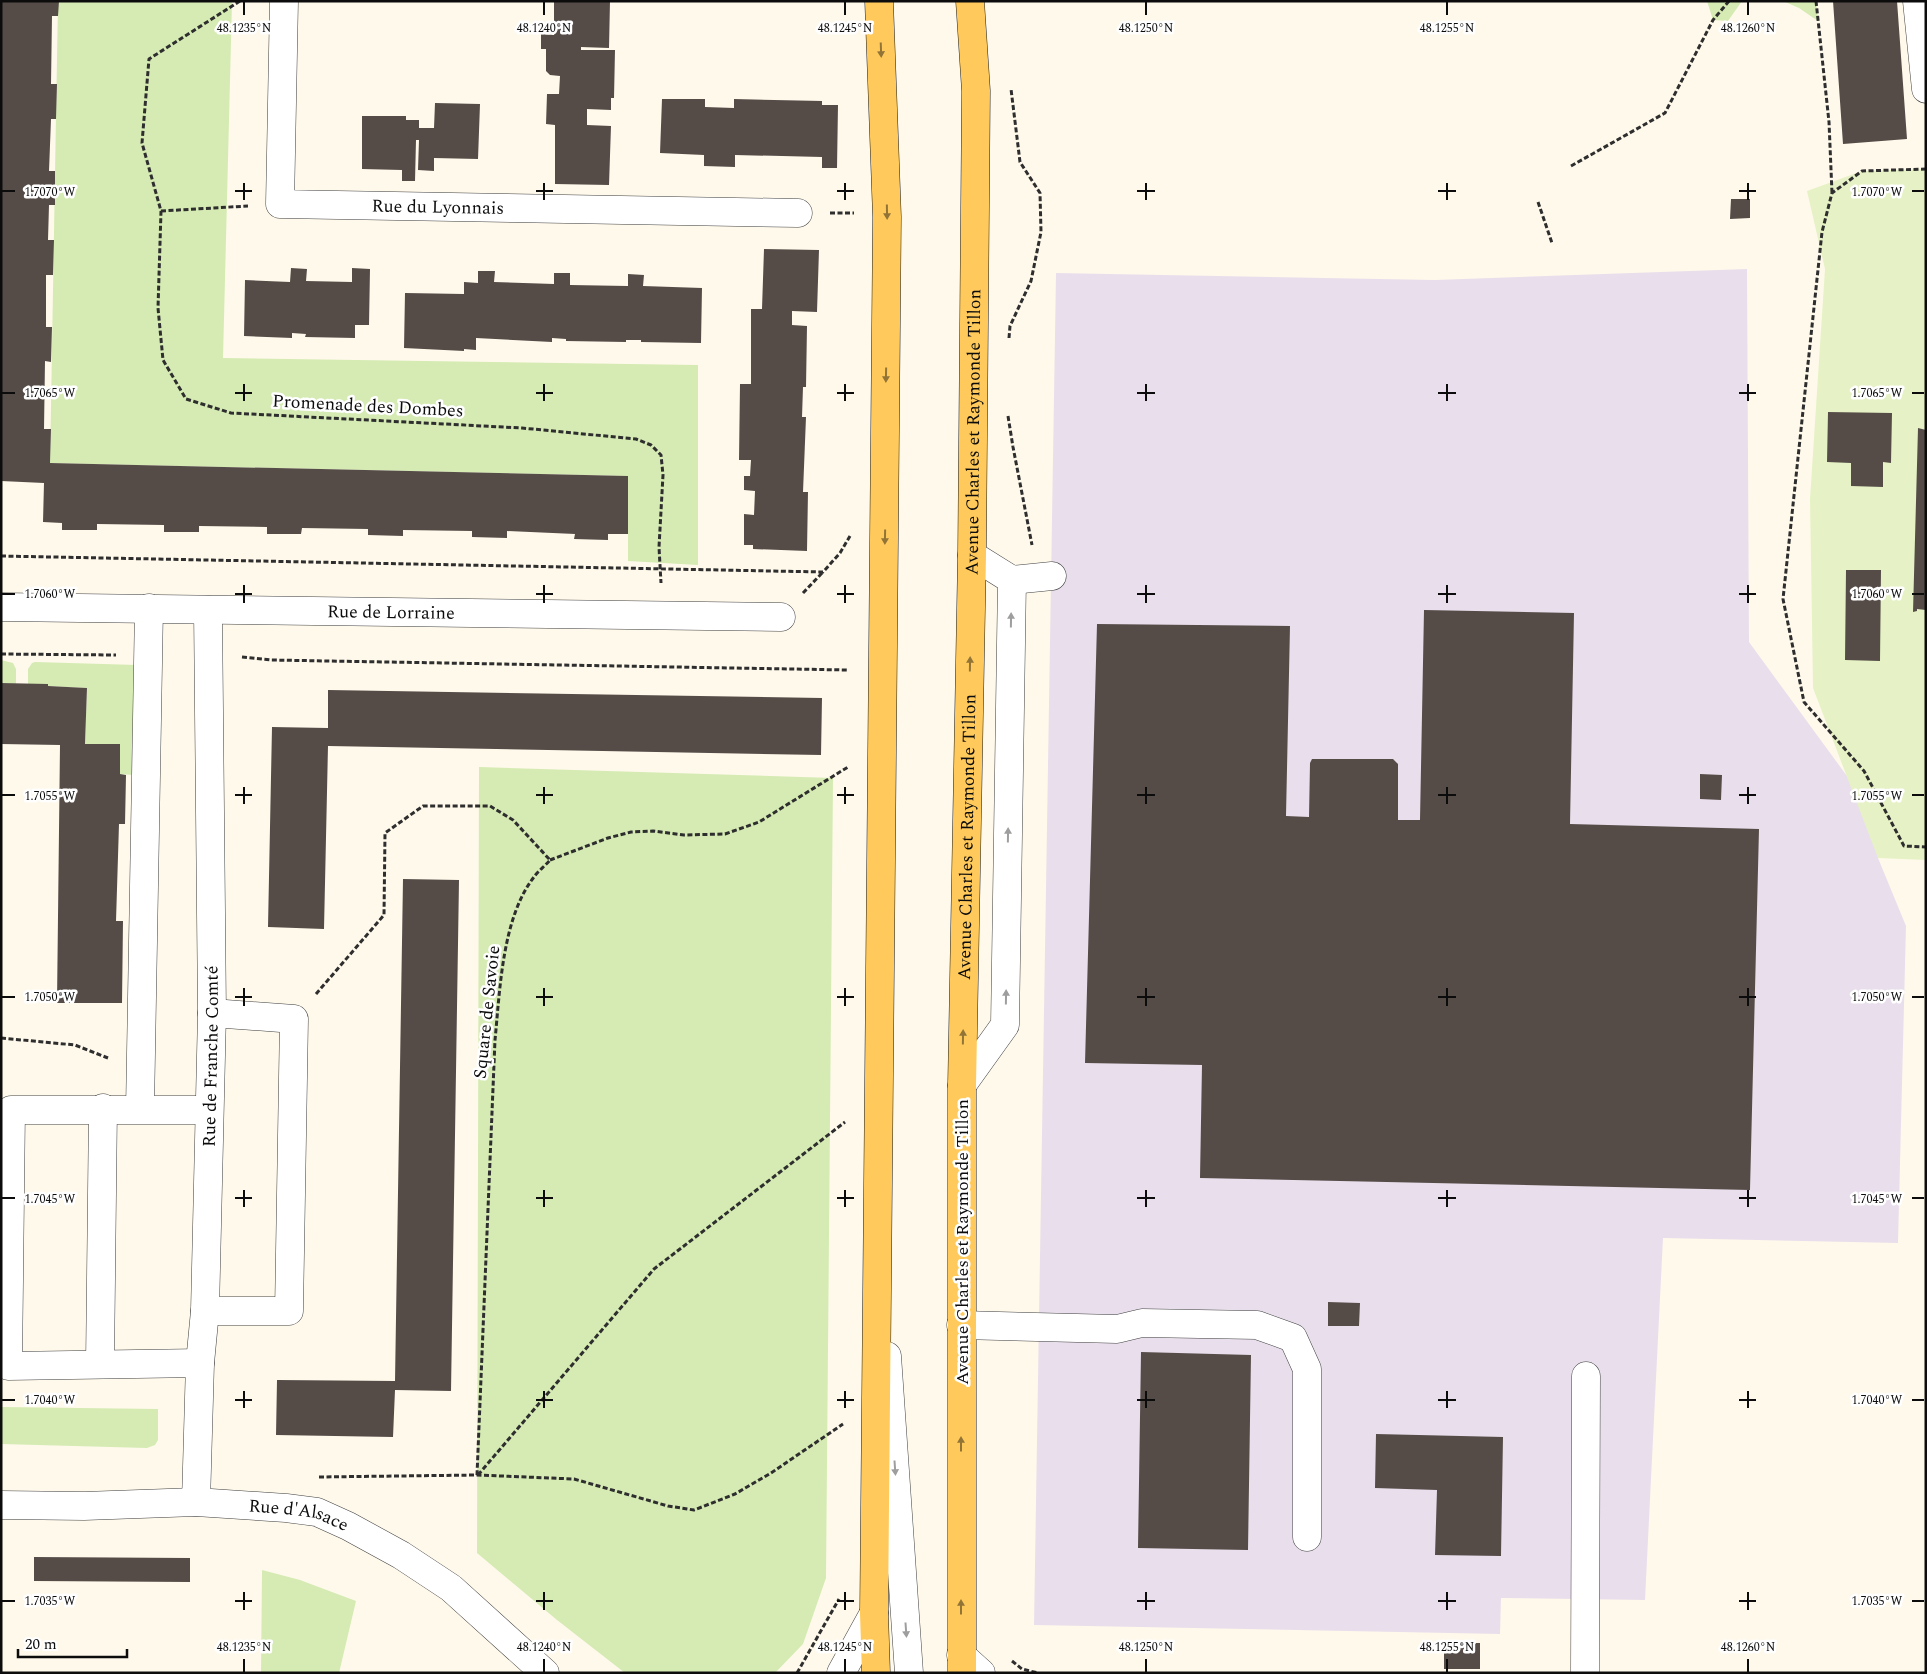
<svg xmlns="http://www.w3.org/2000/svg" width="1927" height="1674" font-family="Spectral,serif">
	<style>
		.industrial { fill: #e9dfec }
		.green { fill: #d5ebb3 }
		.pitch { fill: #e6f2c5 }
		.building { fill: #554c48 }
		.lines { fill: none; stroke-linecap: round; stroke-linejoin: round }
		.minor-casing { stroke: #3f3f3f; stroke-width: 29 }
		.major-casing { stroke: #1d1d1d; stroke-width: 29 }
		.path { stroke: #2e2e2e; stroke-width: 3; stroke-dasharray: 5 2.5; stroke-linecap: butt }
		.minor { stroke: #fff; stroke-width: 28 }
		.major { stroke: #ffca5b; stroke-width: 28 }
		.oneway { fill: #927437 }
		.oneway2 { fill: #9e9e9e }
		.ticks { fill: none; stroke: #0c0c0c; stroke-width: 2 }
		.labels { text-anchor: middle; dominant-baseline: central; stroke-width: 5; stroke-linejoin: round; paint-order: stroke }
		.street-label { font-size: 18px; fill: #0c0c0c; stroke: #fff }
		.ticks-label { font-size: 12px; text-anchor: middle; fill: #0c0c0c; stroke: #fff; stroke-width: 5; stroke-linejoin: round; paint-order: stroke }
	</style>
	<rect width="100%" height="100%" fill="#fff9eb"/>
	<path class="industrial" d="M1747,269L1749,642L1855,787H1872L1878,858L1906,926L1898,1243L1663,1238L1645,1600L1501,1598L1500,1634L1034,1625L1056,273L1435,280Z"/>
	<path class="green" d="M58,1H232L223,358L698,365V565L628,561V476L50,463Z
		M1707,1H1742L1728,21L1713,20Z
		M1783,1H1816L1818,21L1799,8Z
		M1,660L13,663L16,669V684L1,683Z
		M35,662L137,665L134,775L120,774V744H85L87,688L48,686V684H28V669L32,663Z
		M479,767L833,778L826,1578L803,1644L775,1673H625L557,1620L477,1553Z
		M1,1407L158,1409V1440L155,1445L147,1448L1,1444Z
		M262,1570L300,1580L356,1601L339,1673H261Z"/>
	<path class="pitch" d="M1926,169V860L1878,858L1813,688L1810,499L1825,269L1807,191L1862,171Z"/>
	<path class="building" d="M1,1H59L58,16H52L51,84H57L56,119H51L49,171H55V205H49L48,240H54L53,275H46V327H52L51,362L45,361L44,429H51L50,463L628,476V534H608V540L574,539L575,534L507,531V538L472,537V531L403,530V536L368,535V529L302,528L301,534H267V527L199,526V532H164V525L97,524V530H62V523L43,522L44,483L1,481Z
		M554,1H610L609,48L581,47V50H615L614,98H611V110L587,109V125L611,126L609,185L555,184V125L546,124L547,94H559L560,76L550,75L546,71V49H541V34L554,35Z
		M1833,1H1897L1907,139L1843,144Z
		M662,99H705V107L734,108V99L822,101V105H838L837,168H822V157L735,155V167L704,166V155L660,153Z
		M435,103L480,104L478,159L434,158V171L418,170L419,140H416L415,181H402V170L362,169V116H406V120H419V128H434Z
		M1731,199H1750V218L1730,219Z
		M764,249L819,250L817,312L792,311V325L807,326L806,387H803L802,417H806L803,492H808L807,551L753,549V545H744V514L754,515L755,491L744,490V476H750L751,460H739L740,384H751V309H762Z
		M291,268L307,269L306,281L352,282V268L370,269L369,325H355V338L305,337L306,334L292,333V338L244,336L245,280L290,282Z
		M478,271H495L494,282L554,284V273H570V285L628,286V274L644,275L643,286L702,288L701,343L641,342V340H626V342L566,341V339L552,338V342L476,338V350L464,349V351L404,348L405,293L464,294V282L478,283Z
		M1828,412L1892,413L1891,463L1883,462V487L1851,486V463L1827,462Z
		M1918,428L1926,430V610L1917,609V611L1913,612Z
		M1846,570H1881L1880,661L1845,660Z
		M1424,610L1574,613L1570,824L1759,829L1750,1190L1200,1178L1202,1065L1085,1063L1097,624L1290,626L1286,816L1309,817L1310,763L1312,759H1393L1398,764V820H1420Z
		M1,683L48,684V686L87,688L85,744H120V774L126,775L125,824H119L116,921H123L122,1003H57L60,745L1,744Z
		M328,690L822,698L821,755L328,746L324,929L268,927L272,727L328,728Z
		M1700,774L1722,775L1721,800L1700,799Z
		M403,879L459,880L451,1391L395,1390L393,1437L276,1435L277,1380L395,1381Z
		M1328,1302L1360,1303L1359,1326H1328Z
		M1141,1352L1251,1355L1248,1550L1138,1548Z
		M1376,1434L1503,1437L1501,1556L1435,1555L1437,1490L1375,1488Z
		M34,1557L190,1558V1582L34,1581Z
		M1444,1643H1480V1669H1444Z"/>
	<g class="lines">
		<defs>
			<g id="minor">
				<path id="s1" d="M284,1L280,204L798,213"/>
				<path d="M1917,1L1926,89"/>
				<path d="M1012,580L1052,576"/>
				<path id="s2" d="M1,607L781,617"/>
				<path d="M962,1085L1005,1025L1012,580L972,555"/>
				<path d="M140,1109L149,608"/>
				<path d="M205,1311H289L294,1019L212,1013"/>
				<path d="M961,1325L1117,1329L1142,1323L1257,1325L1293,1338L1307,1369V1537"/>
				<path d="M887,1356L909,1673"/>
				<path d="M200,1363L8,1366L11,1110H209"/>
				<path d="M100,1364L103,1108"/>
				<path id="s3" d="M196,1502L200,1363L205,1311L212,1013L208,610"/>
				<path id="s4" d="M1,1505L84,1506L196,1502L286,1508L317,1512L348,1526L401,1555L451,1588L545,1673"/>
				<path d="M961,1655L981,1673"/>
				<path d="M841,1673L874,1613"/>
				<path d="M1585,1673L1586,1376"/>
			</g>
			<g id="major">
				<path d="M876,1673L874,1613L887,217L879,1"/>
				<path id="s5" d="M962,1673V1085L972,555L976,91L970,1"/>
			</g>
		</defs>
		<use href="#minor" class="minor-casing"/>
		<use href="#major" class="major-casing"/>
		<path class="path" d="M240,1L149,59L142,143L161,211L158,308L163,360L186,399L231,413L522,428L636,439L651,445L661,455L663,475L659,547L661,583
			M1816,1L1829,122L1832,193
			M1571,166L1665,113L1713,20L1729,1
			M1926,169L1862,171L1832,193L1822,232L1783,599L1804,702L1864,771L1904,846L1926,847
			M1538,202L1552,243
			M161,211L248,206
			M830,213H854
			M1009,338L1010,326L1031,281L1041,232L1040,193L1020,162L1011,89
			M1008,416L1013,447L1032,545
			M1,556L823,572L840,553L850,536
			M803,593L823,572
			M1,654L116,655
			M242,657L271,660L848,670
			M550,860L608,838L631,832L653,831L684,835L725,834L759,822L848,767
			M316,994L384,915L385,833L423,806H490L513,820L550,860C545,866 538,871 534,877C502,918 500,990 495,1040L477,1475
			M1,1038L75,1045L108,1058
			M478,1475L654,1269L845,1122
			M319,1477L477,1475L574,1479L668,1506L694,1510L735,1494L771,1473L843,1424
			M1012,1661L1022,1669L1038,1673
			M797,1673L839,1599"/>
		<use href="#minor" class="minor"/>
		<use href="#major" class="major"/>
	</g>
	<defs><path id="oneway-solid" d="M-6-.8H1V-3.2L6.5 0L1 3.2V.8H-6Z" transform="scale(1.25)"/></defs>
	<g class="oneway">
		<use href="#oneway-solid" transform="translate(881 50) rotate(88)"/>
		<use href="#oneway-solid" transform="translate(887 212) rotate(89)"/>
		<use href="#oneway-solid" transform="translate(886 375) rotate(91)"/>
		<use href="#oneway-solid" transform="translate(885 537) rotate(91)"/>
		<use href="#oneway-solid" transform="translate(970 664) rotate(-89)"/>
		<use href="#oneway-solid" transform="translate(963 1037) rotate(-89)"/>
		<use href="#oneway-solid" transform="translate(961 1444) rotate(-90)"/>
		<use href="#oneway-solid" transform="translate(961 1607) rotate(-90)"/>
	</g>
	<g class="oneway2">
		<use href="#oneway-solid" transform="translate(1011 620) rotate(-89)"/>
		<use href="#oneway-solid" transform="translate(1008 835) rotate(-89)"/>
		<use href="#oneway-solid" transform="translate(1006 997) rotate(-89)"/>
		<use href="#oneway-solid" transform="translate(895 1468) rotate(86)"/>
		<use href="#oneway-solid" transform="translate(906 1630) rotate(86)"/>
	</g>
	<path class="ticks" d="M244,2V15M544,2V15M845,2V15M1146,2V15M1447,2V15M1748,2V15M244,183V200M544,183V200M845,183V200M1146,183V200M1447,183V200M1748,183V200M2,191H15M235,191H252M536,191H553M837,191H854M1137,191H1155M1438,191H1456M1739,191H1756M1912,191H1924M244,384V401M544,384V401M845,384V401M1146,384V401M1447,384V401M1748,384V401M2,393H15M235,393H252M536,393H553M837,393H854M1137,393H1155M1438,393H1456M1739,393H1756M1912,393H1924M244,585V603M544,585V603M845,585V603M1146,585V603M1447,585V603M1748,585V603M2,594H15M235,594H252M536,594H553M837,594H854M1137,594H1155M1438,594H1456M1739,594H1756M1912,594H1924M244,787V804M544,787V804M845,787V804M1146,787V804M1447,787V804M1748,787V804M2,795H15M235,795H252M536,795H553M837,795H854M1137,795H1155M1438,795H1456M1739,795H1756M1912,795H1924M244,988V1006M544,988V1006M845,988V1006M1146,988V1006M1447,988V1006M1748,988V1006M2,997H15M235,997H252M536,997H553M837,997H854M1137,997H1155M1438,997H1456M1739,997H1756M1912,997H1924M244,1190V1207M544,1190V1207M845,1190V1207M1146,1190V1207M1447,1190V1207M1748,1190V1207M2,1198H15M235,1198H252M536,1198H553M837,1198H854M1137,1198H1155M1438,1198H1456M1739,1198H1756M1912,1198H1924M244,1391V1408M544,1391V1408M845,1391V1408M1146,1391V1408M1447,1391V1408M1748,1391V1408M2,1400H15M235,1400H252M536,1400H553M837,1400H854M1137,1400H1155M1438,1400H1456M1739,1400H1756M1912,1400H1924M244,1592V1610M544,1592V1610M845,1592V1610M1146,1592V1610M1447,1592V1610M1748,1592V1610M2,1601H15M235,1601H252M536,1601H553M837,1601H854M1137,1601H1155M1438,1601H1456M1739,1601H1756M1912,1601H1924M244,1659V1672M544,1659V1672M845,1659V1672M1146,1659V1672M1447,1659V1672M1748,1659V1672"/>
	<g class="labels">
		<g class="street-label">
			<text stroke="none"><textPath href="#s1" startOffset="361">Rue du Lyonnais</textPath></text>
			<text transform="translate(368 406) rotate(3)">Promenade des Dombes</text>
			<text stroke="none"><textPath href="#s5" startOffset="1241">Avenue Charles et Raymonde Tillon</textPath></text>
			<text stroke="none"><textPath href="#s2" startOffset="390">Rue de Lorraine</textPath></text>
			<text stroke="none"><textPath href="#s5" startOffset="836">Avenue Charles et Raymonde Tillon</textPath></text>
			<text transform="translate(487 1012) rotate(-84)">Square de Savoie</text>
			<text stroke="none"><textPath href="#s3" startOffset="446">Rue de Franche Comté</textPath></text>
			<text transform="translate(962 1242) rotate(-90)">Avenue Charles et Raymonde Tillon</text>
			<text stroke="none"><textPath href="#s4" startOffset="299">Rue d'Alsace</textPath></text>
		</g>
	</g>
	<g class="ticks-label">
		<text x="244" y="32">48.1235°N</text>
		<text x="544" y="32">48.1240°N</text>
		<text x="845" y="32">48.1245°N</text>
		<text x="1146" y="32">48.1250°N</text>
		<text x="1447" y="32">48.1255°N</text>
		<text x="1748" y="32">48.1260°N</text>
		<text x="1877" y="196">1.7070°W</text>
		<text x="50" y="196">1.7070°W</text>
		<text x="1877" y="397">1.7065°W</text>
		<text x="50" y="397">1.7065°W</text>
		<text x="1877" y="598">1.7060°W</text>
		<text x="50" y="598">1.7060°W</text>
		<text x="1877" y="800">1.7055°W</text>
		<text x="50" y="800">1.7055°W</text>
		<text x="1877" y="1001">1.7050°W</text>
		<text x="50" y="1001">1.7050°W</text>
		<text x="1877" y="1203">1.7045°W</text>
		<text x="50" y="1203">1.7045°W</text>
		<text x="1877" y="1404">1.7040°W</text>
		<text x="50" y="1404">1.7040°W</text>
		<text x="1877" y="1605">1.7035°W</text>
		<text x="50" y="1605">1.7035°W</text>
		<text x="244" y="1651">48.1235°N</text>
		<text x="544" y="1651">48.1240°N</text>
		<text x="845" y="1651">48.1245°N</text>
		<text x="1146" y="1651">48.1250°N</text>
		<text x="1447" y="1651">48.1255°N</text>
		<text x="1748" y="1651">48.1260°N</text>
	</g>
	<rect width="1927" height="1674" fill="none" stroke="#0c0c0c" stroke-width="5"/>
	<path d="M18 1649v8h109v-8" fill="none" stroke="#0c0c0c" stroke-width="2.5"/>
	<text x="25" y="1649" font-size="15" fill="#0c0c0c" stroke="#ffffff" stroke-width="4" paint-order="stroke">20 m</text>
</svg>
